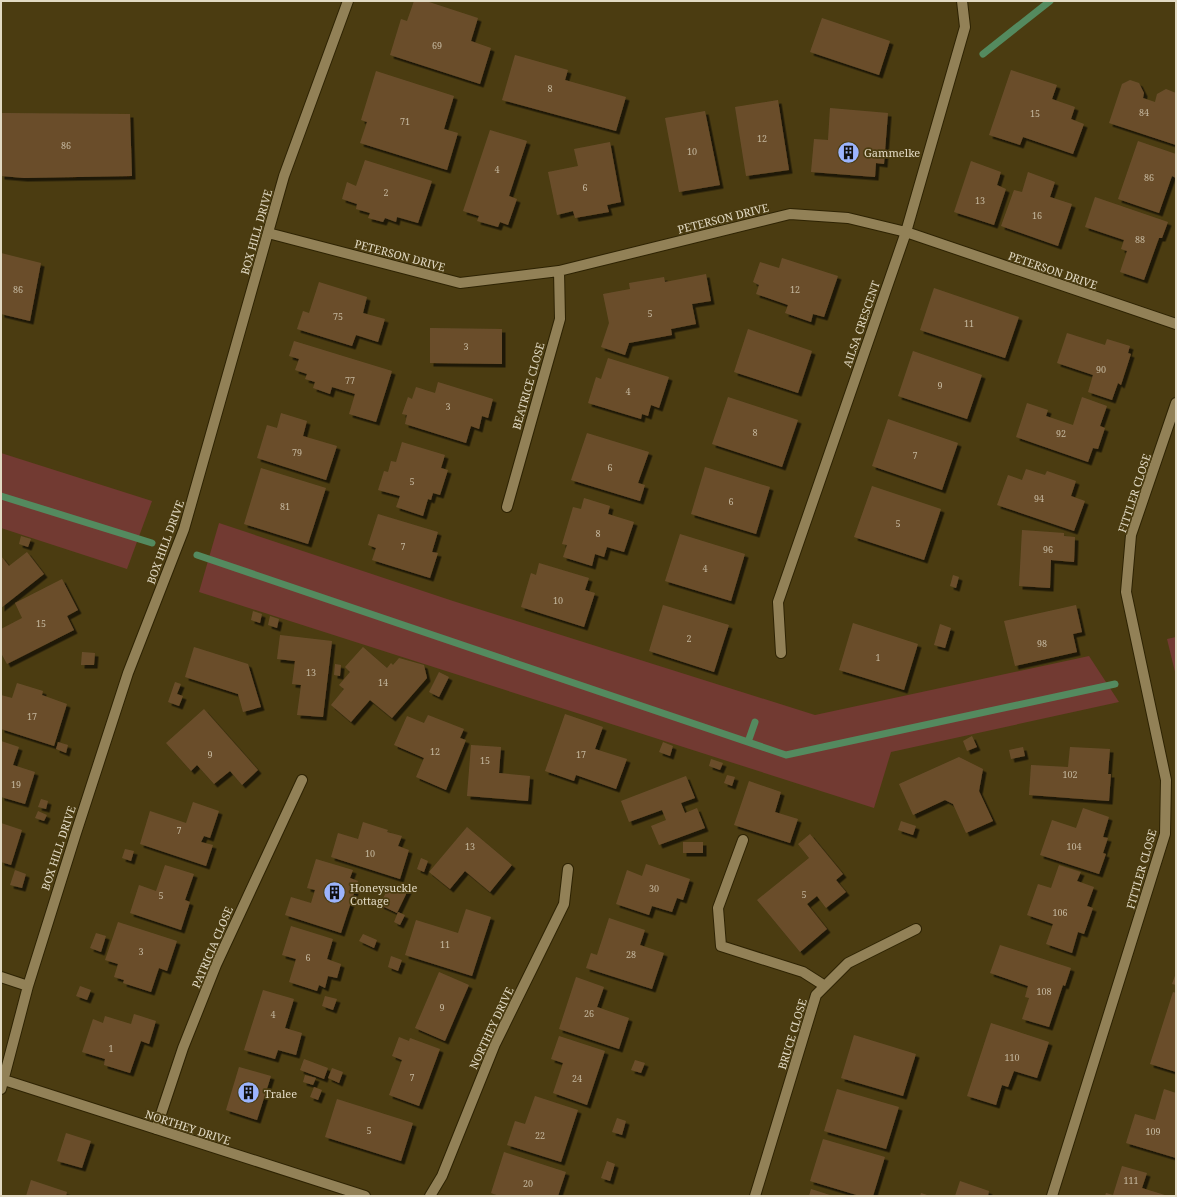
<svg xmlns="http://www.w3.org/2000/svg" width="1177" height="1197" font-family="'Noto Serif',serif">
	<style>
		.green { fill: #723a32 }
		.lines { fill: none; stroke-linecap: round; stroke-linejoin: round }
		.stream { stroke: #548a5f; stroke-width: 7 }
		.building { fill: #6a4e2c; filter: url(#shadow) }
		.minor-casing { stroke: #2e2303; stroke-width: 12 }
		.minor { stroke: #928157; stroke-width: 10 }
		.labels { text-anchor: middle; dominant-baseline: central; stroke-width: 3.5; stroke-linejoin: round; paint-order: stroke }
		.number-label { font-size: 9px; fill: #c4b79e }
		.poi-label { font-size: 11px; fill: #e2dac4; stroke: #4b3c11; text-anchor: start }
		.street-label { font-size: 11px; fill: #e2dac4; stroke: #4b3c11 }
	</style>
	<defs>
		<filter id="shadow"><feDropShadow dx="3.5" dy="3.5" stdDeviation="0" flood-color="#0009"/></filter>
	</defs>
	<rect width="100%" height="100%" fill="#4b3c11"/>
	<path class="green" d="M1,453L152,501L127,569L1,528Z
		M219,523L453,601L815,715L1089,656L1119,702L891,752L874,808L199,592Z
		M1176,637V676L1167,639Z"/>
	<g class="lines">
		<path class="stream" d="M983,54L1050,1
			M1,496L152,543
			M197,555L786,755L1115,684
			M748,742L755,722"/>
	</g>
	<path class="building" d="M414,1H426L478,18L471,41L491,48L480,84L390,55L401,19L407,21Z
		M822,18L890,41L879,75L810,52Z
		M515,55L568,70L565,80L626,97L616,131L502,100Z
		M1011,70L1057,85L1052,99L1075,107L1071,119L1084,124L1073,154L1023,137L1020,145L989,135Z
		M376,71L454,96L444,129L458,133L447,170L360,143L367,122L361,120Z
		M1130,80L1139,83L1144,93L1143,98L1155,102L1157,94L1166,89L1176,93V145L1109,123L1122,84Z
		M778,100L789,170L746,176L735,107Z
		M830,108L888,113L884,164L876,163L875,177L811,172L814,139L828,140Z
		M705,111L720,185L679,192L665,118Z
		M1,113L130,114L132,176L24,178L1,176Z
		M490,130L527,141L509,196L517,199L508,225L500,222L498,227L477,221L479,216L463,211Z
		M1138,141L1176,154V178L1172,176L1159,213L1118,199Z
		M610,142L621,202L607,205L609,212L575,218L573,211L557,215L548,172L578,166L574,149Z
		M365,160L432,181L418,223L397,217L396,222L385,218L383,222L368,218L370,213L356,209L357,204L342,199L347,182L356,186Z
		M971,161L1001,172L997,185L1006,189L994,225L954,212Z
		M1028,172L1055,182L1050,197L1072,204L1058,246L1001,226L1014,190L1022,192Z
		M1095,197L1168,222L1162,238H1159L1144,280L1120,272L1127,251L1121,249L1124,240L1085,227Z
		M1,253L41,263L30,321L1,314Z
		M782,258L838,276L824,317L813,314L811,322L785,313L788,305L756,294L759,285L753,282L760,262L779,268Z
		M706,274L711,301L692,304L696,324L671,329L672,335L629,343L625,355L601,347L609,323L603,294L630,289L629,283L664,277L665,282Z
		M319,282L367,297L363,313L385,319L378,342L356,335L352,346L297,329L303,311L309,313Z
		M934,288L1019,317L1005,358L920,330Z
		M430,328L502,329V364L430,363Z
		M748,329L812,351L798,393L734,372Z
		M1067,333L1105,345L1107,339L1130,346L1128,353L1131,354L1121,385L1118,383L1112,400L1088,392L1093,375L1057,363Z
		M294,341L392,371L376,422L349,414L355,394L332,387L330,394L313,388L315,382L305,379L307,374L295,370L299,359L289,356Z
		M913,351L982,375L967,419L898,396Z
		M608,358L669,377L659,408L651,405L648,416L642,414L641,419L588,403L596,377L601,379Z
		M438,382L493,399L488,418L482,416L479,429L471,426L466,443L405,424L407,415L402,414L408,397L412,399L416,387L435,393Z
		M728,397L798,420L782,467L712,444Z
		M1082,397L1107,406L1100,426L1105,428L1098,449L1093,448L1088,462L1016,437L1027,403L1048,410L1046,416L1073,425Z
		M281,413L307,421L303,436L337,446L326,480L257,458L267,425L277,428Z
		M888,419L958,443L942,490L872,466Z
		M587,433L649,452L638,483L645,485L640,501L571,480Z
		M402,442L445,455L441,468L448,470L440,495L433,493L431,500L428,499L423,516L396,507L400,496L378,490L384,471L388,472L391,461L396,462Z
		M705,467L770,487L756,534L691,514Z
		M261,468L326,488L308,544L244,524Z
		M1026,469L1045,475L1047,471L1076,481L1071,496L1085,501L1074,531L997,505L1008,475L1022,480Z
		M872,486L941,509L924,560L854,537Z
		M584,498L610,506L608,514L634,522L624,552L607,547L604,557L595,554L592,566L563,557L567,545L562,544L573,507L581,509Z
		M378,514L438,532L432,552L438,553L430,578L372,560L376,548L368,545Z
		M1022,530L1064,533V536L1075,537L1074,562L1051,560L1050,588L1019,586Z
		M680,534L745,554L731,601L665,581Z
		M21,536L31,539L28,547L19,544Z
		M27,552L44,574L1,608V556L9,566Z
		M539,563L589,578L585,590L595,593L584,627L521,607L531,573L536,575Z
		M953,575L959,577L956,588L950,586Z
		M62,579L78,610L67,616L74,630L7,664L1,653V629L22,618L15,603Z
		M663,605L729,625L714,672L649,651Z
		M1076,605L1082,632L1073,634L1077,652L1015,666L1004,621Z
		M253,611L262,614L260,623L251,620Z
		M270,616L279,619L277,628L268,625Z
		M853,623L918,644L904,690L839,670Z
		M940,624L951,628L945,648L934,645Z
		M280,635L332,641L323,717L297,715L301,685L292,684L295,661L277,659Z
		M194,647L248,664L261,707L243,712L238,694L185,677Z
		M363,647L387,668L391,663L393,665L399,658L424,665L427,678L392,718L370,700L351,722L331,705L344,689L339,685L350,672L345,667Z
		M82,652L95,653L94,665H81Z
		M335,664L341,665L340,676L334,675Z
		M439,672L449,677L439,697L429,692Z
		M175,682L181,684L177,694L183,696L179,706L168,702Z
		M17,683L43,691L42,695L67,704L54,746L1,729V695L12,698Z
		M204,709L258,770L242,785L230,771L214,784L197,765L191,771L166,743Z
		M565,714L603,727L595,749L627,759L616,789L576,775L574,781L545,771Z
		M428,715L464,729L460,738L466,740L446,790L416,777L424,758L394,745L407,716L424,723Z
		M972,736L977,747L967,751L963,741Z
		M1,741L19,747L13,765L35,772L25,804L1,797Z
		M58,742L68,745L66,753L56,749Z
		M663,742L673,746L670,756L659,752Z
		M471,745L501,747L499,773L530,776L528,801L467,796Z
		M1023,747L1025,756L1011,759L1009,750Z
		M1070,747L1110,749L1108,774H1111L1109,801L1029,795L1031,765L1068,767Z
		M959,757L983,769L979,791L993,821L966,833L953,804L945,800L913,815L899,784Z
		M711,759L723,763L720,770L709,766Z
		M727,775L735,777L732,786L724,783Z
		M686,776L695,798L681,803L685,813L697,808L705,828L659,845L651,826L666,820L662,810L629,822L621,801Z
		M749,781L781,792L775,812L798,819L790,843L734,825Z
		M41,799L48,801L46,809L38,807Z
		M193,802L219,811L210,838L204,836L201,842L213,845L206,866L140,844L150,811L186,823Z
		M1083,808L1109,817L1103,837L1108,838L1103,853L1106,854L1099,874L1040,855L1052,820L1076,828Z
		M38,811L47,815L44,821L35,818Z
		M901,821L916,826L913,835L898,830Z
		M363,822L388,830L387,832L402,836L398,846L409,850L400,879L331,857L338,833L358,839Z
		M1,823L22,830L11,865L1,862Z
		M467,827L512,865L490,892L465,871L450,889L429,872Z
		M810,834L843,874L836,880L846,892L826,908L817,896L807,904L827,929L800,952L757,900L809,858L798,844Z
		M683,842H703V853H683Z
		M125,849L134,851L131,861L122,858Z
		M421,858L428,861L424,872L417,869Z
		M316,859L353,870L350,878L358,881L341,933L285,915L291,897L311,903L315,890L307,888Z
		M646,864L690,879L683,900L677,898L672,912L652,906L649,915L616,904L627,870L642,876Z
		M165,865L194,874L185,900L190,902L181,930L130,913L139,885L156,891Z
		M1059,865L1081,872L1077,881L1094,887L1087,906L1093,908L1084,934L1078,932L1072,953L1046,944L1053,924L1027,915L1038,884L1051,888Z
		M15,870L26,874L22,888L10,885Z
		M401,884L409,888L397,913L380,905L389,886L398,890Z
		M466,909L491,917L472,976L405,955L416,920L458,933Z
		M398,912L405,915L400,925L394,922Z
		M609,918L645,930L640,945L664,953L652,989L586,968L591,953L597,955Z
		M118,922L177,941L167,971L159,968L151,992L123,983L124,980L114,977L118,964L105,960Z
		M291,926L333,939L327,959L341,964L337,978L328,976L325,988L319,985L317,991L289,982L296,959L282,955Z
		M96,933L106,936L101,952L90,948Z
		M363,934L377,940L374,948L359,941Z
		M1000,945L1071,968L1065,986L1063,985L1049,1027L1022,1019L1029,998L1025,997L1028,986L990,973Z
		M391,956L402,960L398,971L388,967Z
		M439,972L469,985L445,1041L415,1028Z
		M1176,973V985L1172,984Z
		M576,977L604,987L597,1007L629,1018L619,1049L559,1029Z
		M80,986L91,990L87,1000L76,996Z
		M263,990L294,999L285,1028L302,1033L296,1055L278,1050L275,1059L244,1050Z
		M1173,992L1176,993V1072L1150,1064Z
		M325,996L337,999L333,1010L322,1006Z
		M134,1014L156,1021L149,1044L141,1041L130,1073L104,1065L105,1059L82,1052L93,1019L103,1023L105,1016L131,1024Z
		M991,1023L1049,1042L1037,1078L1014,1071L1008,1087L1002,1085L996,1105L967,1096Z
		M854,1035L916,1054L903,1096L841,1078Z
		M559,1036L605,1051L587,1105L553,1093L563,1063L551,1059Z
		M399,1037L409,1041L410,1038L440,1049L419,1106L389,1095L402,1060L392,1056Z
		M304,1059L328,1068L324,1079L300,1070Z
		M635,1060L645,1063L641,1073L631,1070Z
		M239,1067L271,1076L257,1120L226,1110Z
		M332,1068L343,1072L339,1083L328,1078Z
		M305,1075L316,1078L313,1085L303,1082Z
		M314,1087L322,1090L318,1100L310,1097Z
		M837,1089L899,1107L886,1149L824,1131Z
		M1164,1089L1176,1093V1158L1126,1143L1135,1114L1155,1120Z
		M535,1096L578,1110L561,1162L507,1145L515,1121L525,1124Z
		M337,1099L413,1123L401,1161L325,1137Z
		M617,1118L626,1121L622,1135L612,1132Z
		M66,1133L91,1141L82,1168L57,1161Z
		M823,1139L885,1157L873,1196H860L810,1181Z
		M504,1152L566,1172L558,1196H499L491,1193Z
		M607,1161L615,1164L610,1181L601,1178Z
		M1122,1166L1147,1173L1142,1188L1168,1196H1105L1106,1193L1113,1195Z
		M31,1180L67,1192L66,1196H26Z
		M960,1181L989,1191L988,1196H955Z
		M811,1189L833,1196H809Z
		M921,1193L930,1196H920Z"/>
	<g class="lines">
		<defs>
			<path id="minor" d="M268,233L460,283L559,271L790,214L848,218L906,232L1176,324
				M507,507L560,319L559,271
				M781,653L778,602L906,232L965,27L962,1
				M743,840L718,908L721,946L803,972L825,986
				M1,977L28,986
				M4,1080L365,1196
				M1,1089L28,986L76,833L128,673L184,529L284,176L348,1
				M156,1129L183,1048L216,965L302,780
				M430,1196L442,1176L495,1044L564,904L568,869
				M755,1196L816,995L848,963L916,929
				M1052,1196L1165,834L1166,780L1126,592L1131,535L1176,403"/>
		</defs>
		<use href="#minor" class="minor-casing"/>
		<use href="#minor" class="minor"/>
	</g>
	<defs>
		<symbol id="building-disc" viewBox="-11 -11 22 22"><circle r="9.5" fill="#9cb4fd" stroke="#4b3c11"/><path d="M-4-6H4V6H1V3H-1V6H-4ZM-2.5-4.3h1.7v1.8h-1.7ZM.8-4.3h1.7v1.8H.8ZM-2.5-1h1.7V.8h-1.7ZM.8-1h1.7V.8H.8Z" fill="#111"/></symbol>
	</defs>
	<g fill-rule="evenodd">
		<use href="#building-disc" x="836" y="140" width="25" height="25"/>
		<use href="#building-disc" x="322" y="880" width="25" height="25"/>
		<use href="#building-disc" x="236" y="1080" width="25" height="25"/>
	</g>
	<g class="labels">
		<g class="number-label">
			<text x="437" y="45">69</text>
			<text x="550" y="88">8</text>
			<text x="1144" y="112">84</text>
			<text x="1035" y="113">15</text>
			<text x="405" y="121">71</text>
			<text x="762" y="138">12</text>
			<text x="66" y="145">86</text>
			<text x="692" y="151">10</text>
			<text x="497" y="169">4</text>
			<text x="1149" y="177">86</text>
			<text x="585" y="187">6</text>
			<text x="386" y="192">2</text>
			<text x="980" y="200">13</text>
			<text x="1037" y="215">16</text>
			<text x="1140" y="239">88</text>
			<text x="18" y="289">86</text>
			<text x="795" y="289">12</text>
			<text x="650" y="313">5</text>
			<text x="338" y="316">75</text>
			<text x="969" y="323">11</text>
			<text x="466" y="346">3</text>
			<text x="1101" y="369">90</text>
			<text x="350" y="380">77</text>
			<text x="940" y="385">9</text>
			<text x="628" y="391">4</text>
			<text x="448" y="406">3</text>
			<text x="755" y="432">8</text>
			<text x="1061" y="433">92</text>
			<text x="297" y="452">79</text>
			<text x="915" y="455">7</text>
			<text x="610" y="467">6</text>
			<text x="412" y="481">5</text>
			<text x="1039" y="498">94</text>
			<text x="731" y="501">6</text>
			<text x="285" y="506">81</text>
			<text x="898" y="523">5</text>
			<text x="598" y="533">8</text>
			<text x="403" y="546">7</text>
			<text x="1048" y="549">96</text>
			<text x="705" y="568">4</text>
			<text x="558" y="600">10</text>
			<text x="41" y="623">15</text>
			<text x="689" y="638">2</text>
			<text x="1042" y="643">98</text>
			<text x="878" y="657">1</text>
			<text x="311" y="672">13</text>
			<text x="383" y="682">14</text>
			<text x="32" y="716">17</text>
			<text x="435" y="751">12</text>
			<text x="210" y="754">9</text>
			<text x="581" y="754">17</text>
			<text x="485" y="760">15</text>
			<text x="1070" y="774">102</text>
			<text x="16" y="784">19</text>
			<text x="179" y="830">7</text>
			<text x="470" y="846">13</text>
			<text x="1074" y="846">104</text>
			<text x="370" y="853">10</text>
			<text x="654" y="888">30</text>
			<text x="804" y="894">5</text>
			<text x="161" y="895">5</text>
			<text x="1060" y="912">106</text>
			<text x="445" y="944">11</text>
			<text x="141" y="951">3</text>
			<text x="631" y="954">28</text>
			<text x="308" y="957">6</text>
			<text x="1044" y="991">108</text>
			<text x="442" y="1007">9</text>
			<text x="589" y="1013">26</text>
			<text x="273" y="1014">4</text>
			<text x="111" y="1048">1</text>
			<text x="1012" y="1057">110</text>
			<text x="412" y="1077">7</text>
			<text x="577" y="1078">24</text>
			<text x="369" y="1130">5</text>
			<text x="1153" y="1131">109</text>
			<text x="540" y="1135">22</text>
			<text x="1131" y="1180">111</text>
			<text x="528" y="1183">20</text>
		</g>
		<g class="poi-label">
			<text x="864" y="152">Gammelke</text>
			<text x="350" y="887">Honeysuckle<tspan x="350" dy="13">Cottage</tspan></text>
			<text x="264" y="1093">Tralee</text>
		</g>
		<g class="street-label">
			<text transform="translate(723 218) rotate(-14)">PETERSON DRIVE</text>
			<text transform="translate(256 232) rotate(-74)">BOX HILL DRIVE</text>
			<text transform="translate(400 255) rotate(15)">PETERSON DRIVE</text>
			<text transform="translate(1053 270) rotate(19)">PETERSON DRIVE</text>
			<text transform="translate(861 324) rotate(-71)">AILSA CRESCENT</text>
			<text transform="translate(528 386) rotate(-74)">BEATRICE CLOSE</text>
			<text transform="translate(1134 493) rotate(-72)">FITTLER CLOSE</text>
			<text transform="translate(165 542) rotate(-70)">BOX HILL DRIVE</text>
			<text transform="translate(58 848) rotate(-72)">BOX HILL DRIVE</text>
			<text transform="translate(1141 869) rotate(-74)">FITTLER CLOSE</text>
			<text transform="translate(212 947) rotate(-67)">PATRICIA CLOSE</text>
			<text transform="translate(491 1028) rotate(-65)">NORTHEY DRIVE</text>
			<text transform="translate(792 1034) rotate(-73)">BRUCE CLOSE</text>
			<text transform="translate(188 1127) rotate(18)">NORTHEY DRIVE</text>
		</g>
	</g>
	<rect width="1177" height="1197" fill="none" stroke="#e2dac4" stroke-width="4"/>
</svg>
